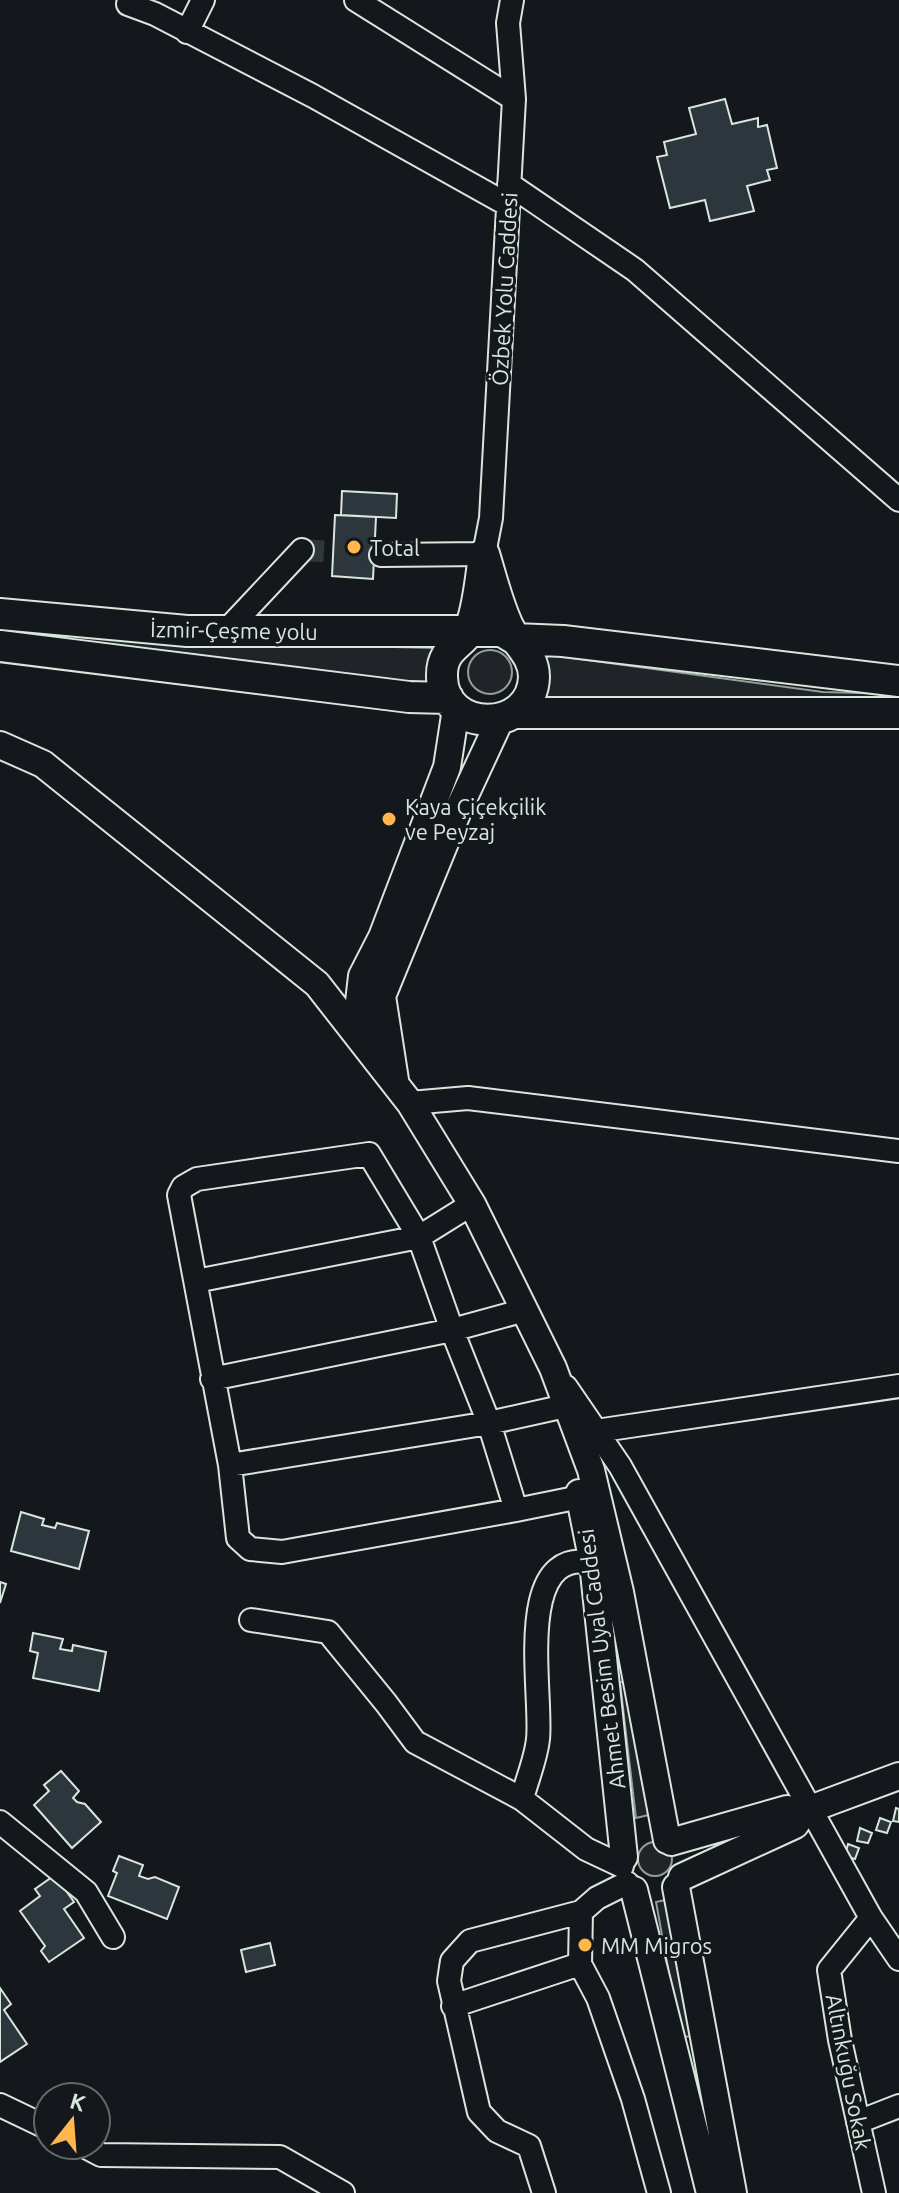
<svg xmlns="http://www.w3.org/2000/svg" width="899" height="2193" font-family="Ubuntu,sans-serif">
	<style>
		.green { fill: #202428; stroke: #939e99; stroke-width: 2 }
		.building { fill: #2c363c; stroke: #d8e6dc; stroke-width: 2 }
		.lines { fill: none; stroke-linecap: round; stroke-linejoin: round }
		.minor-tunnel { stroke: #313739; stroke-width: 22; stroke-dasharray: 22 11; stroke-linecap: butt }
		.minor-casing { stroke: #d8e6dc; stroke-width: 26 }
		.major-casing { stroke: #d8e6dc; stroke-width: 30 }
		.highway-casing { stroke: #d8e6dc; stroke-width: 34 }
		.minor { stroke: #14181c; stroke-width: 22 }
		.major { stroke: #14181c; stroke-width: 26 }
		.highway { stroke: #14181c; stroke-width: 30 }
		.poi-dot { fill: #ffb74d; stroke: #14181c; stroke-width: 3 }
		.labels { text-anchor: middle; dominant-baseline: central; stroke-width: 6; stroke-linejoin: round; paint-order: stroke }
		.street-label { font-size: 22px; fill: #d8e6dc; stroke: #14181c }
		.poi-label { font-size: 22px; fill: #d8e6dc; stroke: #14181c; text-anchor: start }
	</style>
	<rect width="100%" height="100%" fill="#14181c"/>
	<path class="green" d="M0,629L135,641L437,648L435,687L0,636Z
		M468 672a22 22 0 1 1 44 0a22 22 0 1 1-44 0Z
		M543,654L823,692L899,694V701L541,697Z
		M620,1682H626L657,1813L636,1818Z
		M638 1859a17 17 0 1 1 34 0a17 17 0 1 1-34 0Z
		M674,1898L691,2036L685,2037L677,2018L656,1902Z"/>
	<path class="building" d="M725,99L732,124L758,118V127L767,125L777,168L767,170L770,180L747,186L754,211L710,221L705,200L670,208L657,157L667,155L664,142L696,134L689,108Z
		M342,491L397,494L396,518L341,515Z
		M335,515L376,517L373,579L332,576Z
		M21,1512L44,1519L42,1525L55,1528L57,1523L89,1531L79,1569L11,1551Z
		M0,1582L6,1584L0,1603Z
		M33,1633L63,1639L60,1649L72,1651L73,1645L106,1652L99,1691L33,1678L38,1653L30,1651Z
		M61,1771L79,1791L73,1798L77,1802L85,1804L101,1822L72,1848L34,1805L49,1791L44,1785Z
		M896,1808L899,1809V1822L893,1821Z
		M880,1818L891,1822L887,1833L876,1830Z
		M860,1828L872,1833L868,1843L857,1841Z
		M848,1844L859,1848L855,1859L845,1856Z
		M119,1856L143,1865L139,1876L148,1879L155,1877L179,1887L167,1919L108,1896L117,1873L113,1871Z
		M55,1875L74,1902L64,1909L84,1938L49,1962L41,1951L45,1946L20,1911L40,1896L35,1889Z
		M270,1943L275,1965L246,1972L241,1950Z
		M0,1988L11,2004L4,2010L27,2044L0,2062Z"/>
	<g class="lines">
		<path class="minor-tunnel" d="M302,550L381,555"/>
		<defs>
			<path id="minor" d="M356,0L514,99
				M128,4L155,14L313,96L508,205
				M187,32L203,0
				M509,184L635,270L899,500
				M381,555L484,554L491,518L514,99L508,23L512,0
				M226,631L302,550
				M410,1103L468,1098L899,1151
				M369,1154L419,1237L452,1330L489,1423L516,1510L282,1552L250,1549L238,1538L230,1465L179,1195L183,1187L197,1179Z
				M196,1281L419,1237L472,1204
				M212,1379L452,1330L525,1310
				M566,1387L620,1466L871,1918L899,1959
				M596,1431L899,1386
				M230,1465L489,1423L561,1407
				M516,1510L580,1497
				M251,1620L328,1632L386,1703L415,1742L522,1799L586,1849L622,1866
				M522,1799C527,1779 536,1759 538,1739C543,1695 512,1545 593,1563
				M0,1822L86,1892L113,1937
				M627,1883L597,1898L581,1912L580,1964L598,1998L633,2099L659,2193
				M871,1918L829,1970L840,2040L874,2193
				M453,2006L580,1964
				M0,2105L48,2128
				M858,2122L899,2106
				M82,2145L101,2155L280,2157L343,2193
				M544,2193L529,2146L497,2131L479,2112L449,1981L452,1961L470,1941L581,1912"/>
			<path id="major" d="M0,745L43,764L317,984L410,1103L472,1204L553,1368L591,1470L620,1592L667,1840
				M369,1039L358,1011L362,976L382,937L447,767L456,709
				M395,1080L382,996L460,806L500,720
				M579,1493L593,1563L624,1857
				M671,1842L787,1809L804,1812
				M682,1877L795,1825L804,1812L810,1809L899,1776
				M676,1887L733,2193
				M634,1890L710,2193"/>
			<path id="highway" d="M484,554C491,577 497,602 507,624C515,643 534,654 534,677C532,734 443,734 442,677C441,646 464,646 471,626C479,603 481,578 484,554Z
				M0,614L187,631H502L515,639L563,641L899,681
				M0,646L409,697L448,698
				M514,713H899"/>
		</defs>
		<use href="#minor" class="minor-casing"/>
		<use href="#major" class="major-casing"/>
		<use href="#highway" class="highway-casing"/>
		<use href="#minor" class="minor"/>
		<use href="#major" class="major"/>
		<use href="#highway" class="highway"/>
	</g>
	<g class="poi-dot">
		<circle cx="354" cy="547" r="8"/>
		<circle cx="389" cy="819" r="8"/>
		<circle cx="585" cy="1945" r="8"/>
	</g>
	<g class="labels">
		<g class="street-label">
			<text transform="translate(504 289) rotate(-87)">Özbek Yolu Caddesi</text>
			<text transform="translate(234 630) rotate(1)">İzmir-Çeşme yolu</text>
			<text transform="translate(601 1659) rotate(-97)">Ahmet Besim Uyal Caddesi</text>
			<text transform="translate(849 2072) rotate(79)">Altınkuğu Sokak</text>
		</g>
		<g class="poi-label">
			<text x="370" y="547">Total</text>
			<text x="405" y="806">Kaya Çiçekçilik<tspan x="405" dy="25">ve Peyzaj</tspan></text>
			<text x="601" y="1945">MM Migros</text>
		</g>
	</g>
	<g transform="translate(72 2121) rotate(17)"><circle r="38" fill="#14181c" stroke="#626a69" stroke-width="2"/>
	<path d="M0-6L14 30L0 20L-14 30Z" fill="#ffb74d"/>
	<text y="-12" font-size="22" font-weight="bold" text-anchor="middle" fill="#d8e6dc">K</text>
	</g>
</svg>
